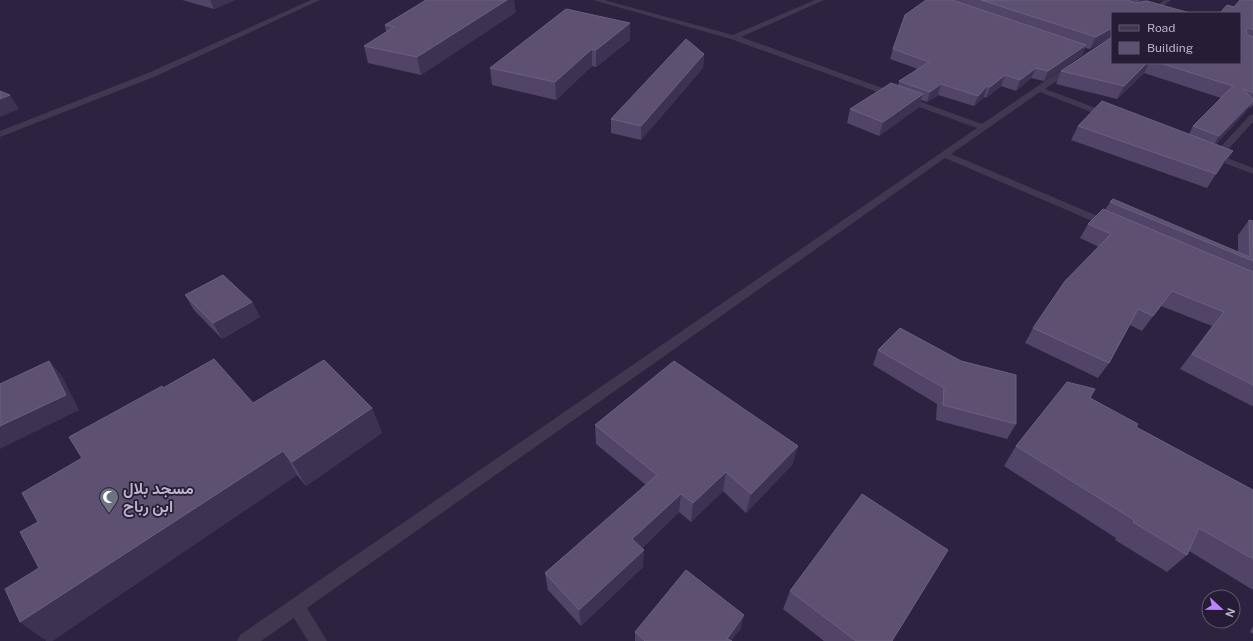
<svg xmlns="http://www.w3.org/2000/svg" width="1253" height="641" font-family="'Public Sans',Vazirmatn,sans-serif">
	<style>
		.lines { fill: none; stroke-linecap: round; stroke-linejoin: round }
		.minor { fill: #413750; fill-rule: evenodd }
		.wall { fill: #514467 }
		.shaded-wall { fill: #3e3253 }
		.building { fill: #5d5071; stroke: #6c607f }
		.labels { text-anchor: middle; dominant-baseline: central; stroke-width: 3.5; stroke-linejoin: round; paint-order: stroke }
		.near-poi-label { font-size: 16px; font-weight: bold; fill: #bdb3cb; stroke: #261c35; text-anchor: start }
	</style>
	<rect width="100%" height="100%" fill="#2e2241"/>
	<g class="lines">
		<path class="minor" d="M311,0H320L154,77L0,137V131L148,73Z
			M593,0H604L733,35L815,0H824L741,37L982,124L1070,64H1076V68L1045,89L1112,114L1113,116L1112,118H1106L1040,92L951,154L1112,222L1113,224L1108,227L1104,226L945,158L307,608L327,641H308L294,618L261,641H237L240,635L977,128L731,39Z
			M1164,0H1171L1155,13H1148Z
			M1253,114V122L1222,156L1253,168V174L1209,157L1207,155L1209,153H1215L1250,115Z"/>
	</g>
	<path class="wall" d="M182,0H235L214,9Z
		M926,0H1148L1146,2L1112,13V63H1240L1234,7L1253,0V105L1250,108L1249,107L1245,113L1216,144L1233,151L1224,164L1218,171L1207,188L1071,140L1078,126L1189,134L1193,126L1221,98L1144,73L1117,99L1056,84L1061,71L1111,37L1090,49L1085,48L1082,55L1044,81L1031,78L1016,91L1001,86L986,98L984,97L974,106L938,95L927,102L921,100L918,108L879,136L847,123L850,109L898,86L899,81L918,69L890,59L893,49Z
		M516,12L421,75L368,63L364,46L386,32L385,25Z
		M630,23V40L596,67L592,66L556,100L492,85L490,68Z
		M704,54L703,68L641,140L611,133V119Z
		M1110,202L1238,252V235L1249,220L1253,221V405L1252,406L1180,369L1212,326L1161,306L1142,331L1130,325L1109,363L1098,378L1025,343L1033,328L1099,247L1080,238L1088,224L1105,210Z
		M185,295L252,302L260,317L222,339L194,310Z
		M878,350L1016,424L1007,439L936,420L937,404L873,365Z
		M163,388L253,403L372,408L382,433L306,486L297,475L52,641H47L20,622L39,568L38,522L82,458Z
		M1090,398L1136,427L1253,490V590L1189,551L1187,555L1167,572L1115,540L1116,538L1004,466L1016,446Z
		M595,425L798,446L792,465L746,513L723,491L691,522L679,512L642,548L643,567L581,626L548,590L545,573L646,485L596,444Z
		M790,591L892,641H824L783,609Z
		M1253,626V634L1250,632Z
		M741,628L731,641H732H635V632Z"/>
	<path class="shaded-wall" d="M210,0H235L214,9Z
		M507,0H514L516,12L421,75L417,57Z
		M1139,0H1148L1135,10Z
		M630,23V40L596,67V50Z
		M1112,28V37L1090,49L1096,37Z
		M1086,45L1082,55L1044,81L1048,71Z
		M592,49V66L556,100L555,82Z
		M704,54L703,68L641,140V126Z
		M1147,63H1149L1144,73L1117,99L1124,86Z
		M1036,68L1031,78L1016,91L1020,80Z
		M1005,75L1001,86L986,98L990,87Z
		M941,84L938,95L927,102L930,92Z
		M987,86L984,97L974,106L978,96Z
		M923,94L918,108L879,136L883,122Z
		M10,95L19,109L0,117V99Z
		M1253,101L1245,113L1211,150L1219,136Z
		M1233,151L1224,164L1216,174L1223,162Z
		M1172,291L1161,306L1142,331L1153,316Z
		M252,302L260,317L222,339L213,323Z
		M49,361L62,376L79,410L0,449V426Z
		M372,408L382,433L306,486L292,462Z
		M798,446L792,465L746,513L751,494Z
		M283,451L297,475L52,641H47L20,622Z
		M726,472L723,491L691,522L693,503Z
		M681,494L679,512L632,557V539Z
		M644,550L643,567L581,626L579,610Z
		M744,615L741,628L731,641L727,639Z"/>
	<path class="building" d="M426,0H507L417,57L364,46L394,27L385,25Z
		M926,0H952L1086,45L1048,71L1036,68L1020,80L1005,75L990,87L987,86L978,96L941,84L930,92L899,81L929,62L893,49L905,15Z
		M981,0H1127L1135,3L1147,1L1190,13H1112V28L1096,37Z
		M1240,0H1253V30L1248,28L1246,30L1247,35L1253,37V93L1243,89L1253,99V101L1219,136L1193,126L1233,86L1160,63H1240V13H1220L1227,5L1234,7Z
		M566,9L630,23L596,50L592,49L555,82L490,68Z
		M1112,37V63H1147L1124,86L1061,71Z
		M686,39L704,54L641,126L611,119Z
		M891,83L923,94L883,122L850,109Z
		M0,91L10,95L0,99Z
		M1102,101L1233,151L1223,162L1216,174L1078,126Z
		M1113,199L1250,257L1249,220L1253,221V261L1110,202Z
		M1103,209L1253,272V385L1192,354L1224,312L1172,291L1153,316L1138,309L1109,363L1033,328L1065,281L1111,234L1088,224Z
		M223,275L252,302L213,323L185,295Z
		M900,328L961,361L1016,375V424L943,405L944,388L878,350Z
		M214,359L253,403L324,360L372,408L292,462L283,451L20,622L5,589L39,568L20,532L38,522L22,493L82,458L69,437L162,386L163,388Z
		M49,361L66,395L0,426V384Z
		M674,361L798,446L751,494L726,472L693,503L681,494L632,539L644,550L579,610L545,573L657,475L595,425Z
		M1067,382L1095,389L1090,398L1138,424L1136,427L1253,490V559L1199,528L1187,555L1133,522L1134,520L1016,446Z
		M862,494L948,550L892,641H856L790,591Z
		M686,570L744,615L727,639L732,641H645L635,632Z"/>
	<defs>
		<symbol id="mosque-pin" viewBox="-11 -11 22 30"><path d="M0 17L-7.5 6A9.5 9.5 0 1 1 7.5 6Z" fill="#6b7280" stroke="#261c35"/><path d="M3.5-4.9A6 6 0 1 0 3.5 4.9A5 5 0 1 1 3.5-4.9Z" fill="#fff"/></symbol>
	</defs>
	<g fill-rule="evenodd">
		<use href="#mosque-pin" x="98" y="486" width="22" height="30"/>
	</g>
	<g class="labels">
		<g class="near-poi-label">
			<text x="123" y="488">مسجد بلال<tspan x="123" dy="18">ابن رباح</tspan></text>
		</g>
	</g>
	<rect x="1111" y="12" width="130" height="52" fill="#261c35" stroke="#625871"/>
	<rect x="1119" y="25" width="20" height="6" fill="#413750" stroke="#625871"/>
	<text x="1147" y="32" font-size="12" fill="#bdb3cb">Road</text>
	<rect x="1119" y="42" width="20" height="12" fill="#5d5071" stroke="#625871"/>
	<text x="1147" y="52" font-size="12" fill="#bdb3cb">Building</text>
	<g transform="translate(1221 609) rotate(112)"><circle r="19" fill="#261c35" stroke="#625871"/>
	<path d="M0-3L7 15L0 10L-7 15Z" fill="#ba84ff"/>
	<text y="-6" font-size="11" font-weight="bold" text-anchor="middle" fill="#bdb3cb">N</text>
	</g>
</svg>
